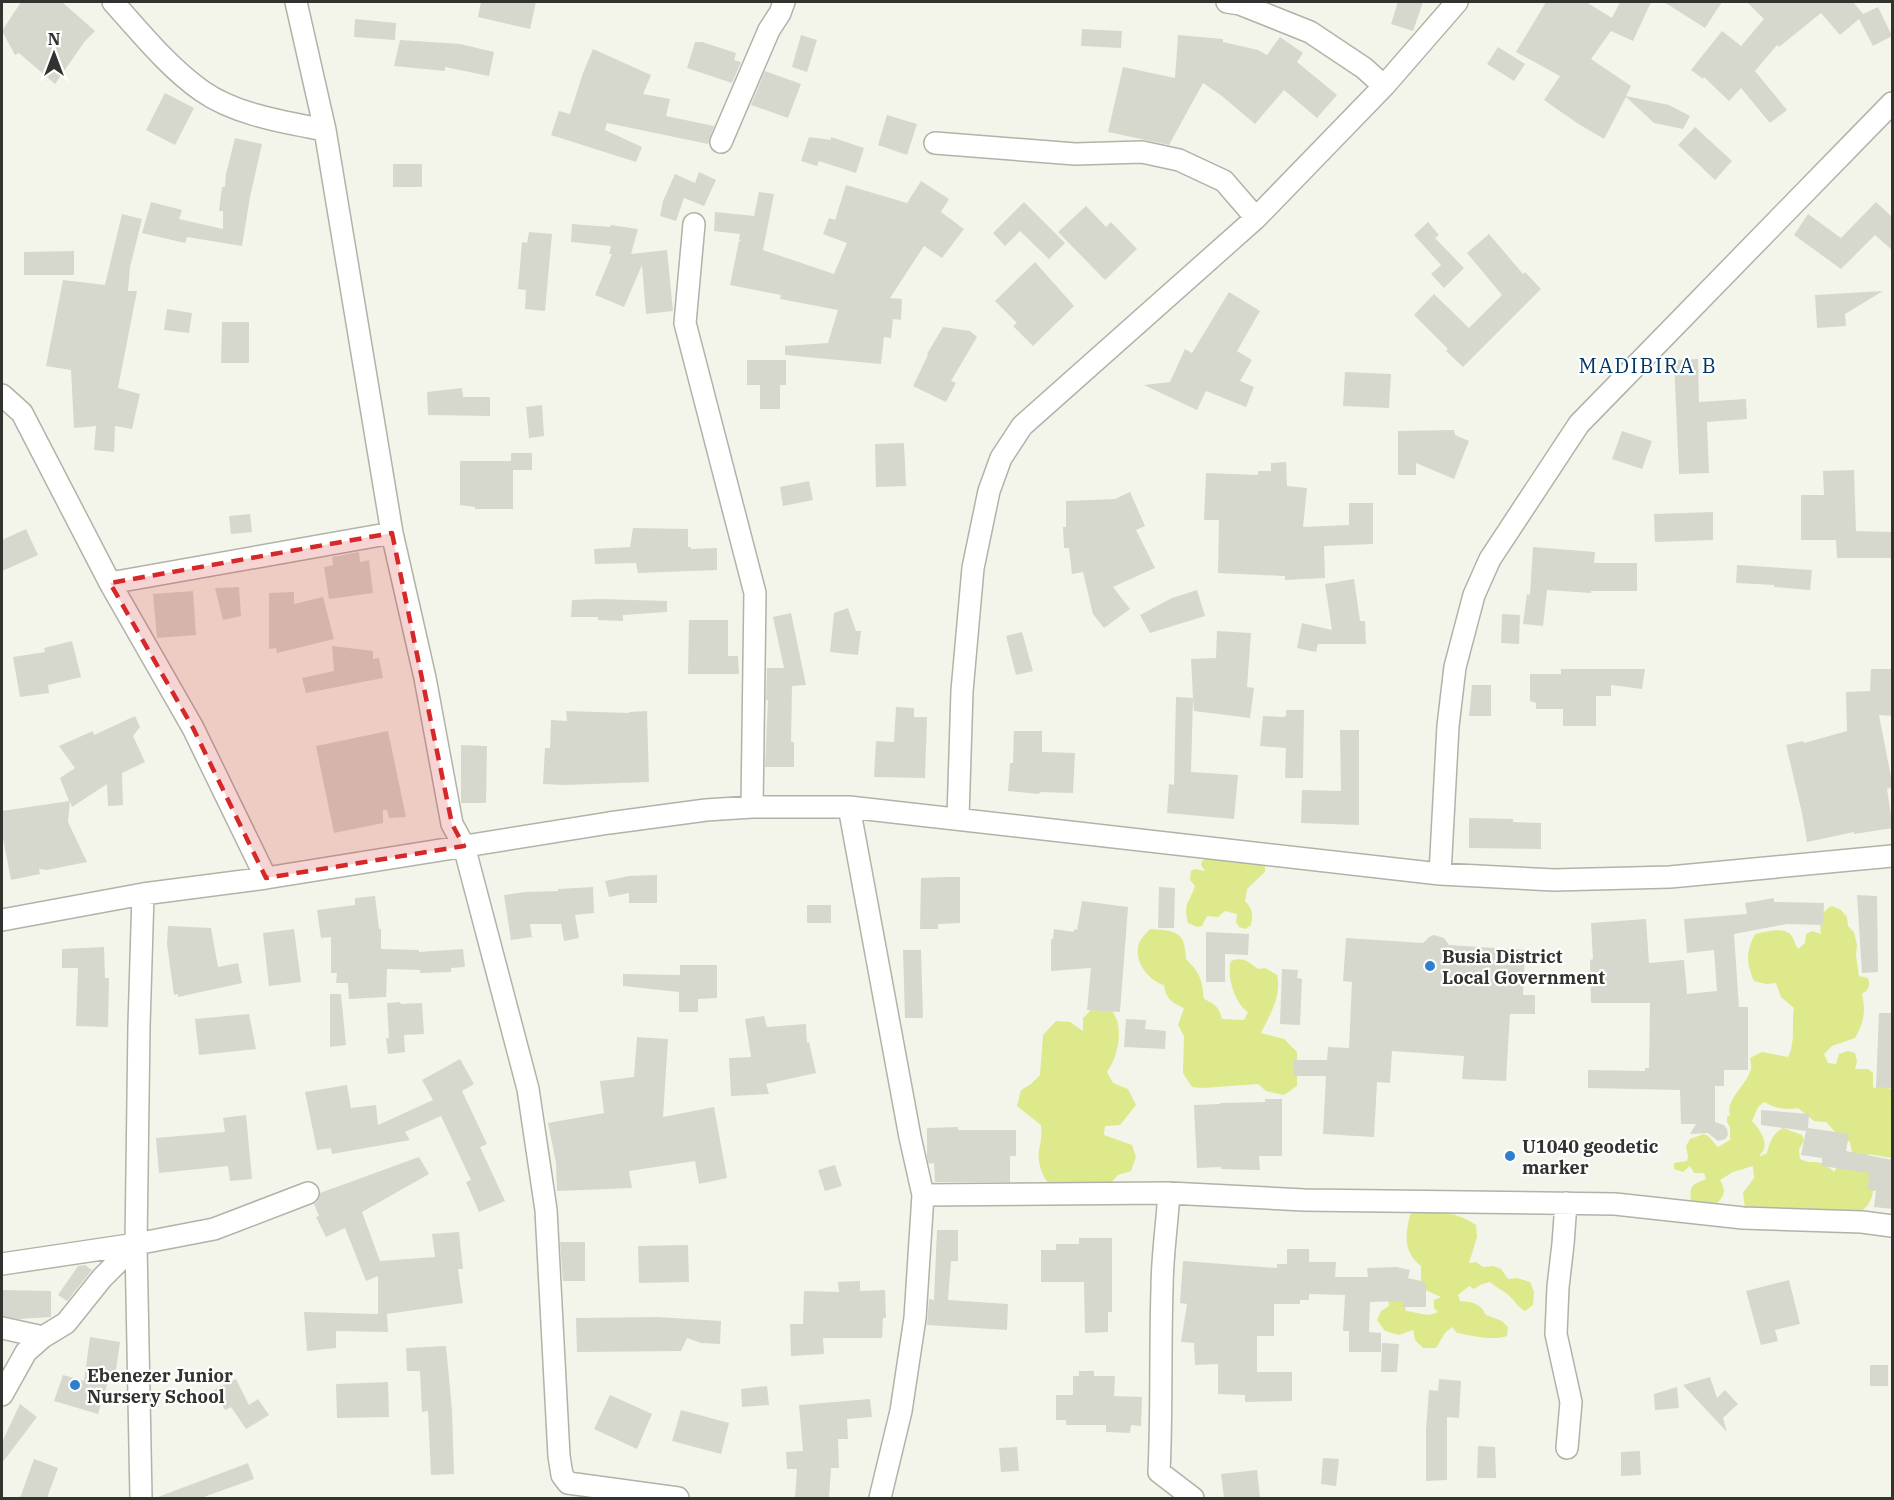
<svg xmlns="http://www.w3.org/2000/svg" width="1894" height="1500" font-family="'IBM Plex Serif',serif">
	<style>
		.green { fill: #dde98a; fill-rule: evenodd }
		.building { fill: #d6d8cd }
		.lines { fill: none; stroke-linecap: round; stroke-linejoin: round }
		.street-casing { stroke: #b1b2a8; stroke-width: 24 }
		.street { stroke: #fff; stroke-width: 21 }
		.marked { fill: #d62828; fill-opacity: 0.2; stroke: #d62828; stroke-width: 4.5; stroke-dasharray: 12 8; stroke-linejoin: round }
		.poi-dot { fill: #2e80cf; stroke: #fff; stroke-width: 2 }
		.labels { text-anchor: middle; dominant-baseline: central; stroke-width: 4.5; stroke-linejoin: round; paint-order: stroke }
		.poi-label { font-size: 18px; font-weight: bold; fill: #32332f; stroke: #fff; text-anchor: start }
		.quarter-label { font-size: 21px; letter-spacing: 1.5px; fill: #003767; stroke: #fff }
	</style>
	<rect width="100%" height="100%" fill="#f3f5ea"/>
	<path class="green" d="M1209,856L1265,864V872L1247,889L1245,901C1253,909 1253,915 1251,925L1246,929L1239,927L1236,922L1237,914L1225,911L1218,917L1207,916L1202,926L1197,927L1188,923C1183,902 1189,904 1195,886L1190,880L1191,871L1195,869L1205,871L1201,865L1202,861Z
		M1832,906L1841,910L1847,917L1848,926L1854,932L1857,945L1856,955L1859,976L1868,978C1870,986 1869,990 1862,994C1866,1011 1864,1023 1855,1038L1832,1046L1824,1054L1828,1063L1836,1064L1839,1054L1848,1051L1855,1053L1857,1061L1855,1069H1868L1873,1073V1088L1884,1085L1892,1090V1158L1868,1154C1873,1166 1877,1191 1869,1203C1867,1207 1861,1211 1858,1214L1745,1209L1743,1193L1754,1178L1753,1166L1733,1172L1720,1180C1727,1193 1724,1195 1715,1206L1701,1207L1691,1201C1689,1185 1692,1185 1706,1179L1704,1173H1694L1690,1166L1683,1172L1674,1169V1163L1687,1161L1688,1157L1686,1146L1690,1139L1704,1134L1708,1136L1718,1147L1730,1140V1127L1727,1122V1117L1730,1115C1725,1101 1745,1086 1750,1072C1752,1068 1751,1063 1750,1058L1762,1052L1788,1057C1796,1041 1791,1026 1794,1008L1781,997L1776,983L1766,984L1754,981C1746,962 1746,952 1755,934C1765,932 1783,926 1791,935C1794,939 1795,945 1798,949L1805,943L1806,934L1812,931L1821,934C1819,923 1820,911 1832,906ZM1764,1102C1777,1109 1784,1110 1798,1108L1814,1121L1826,1122L1840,1137L1850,1142L1852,1154L1839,1164L1834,1172C1818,1156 1814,1166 1800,1159L1799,1150L1804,1140L1802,1135L1783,1128C1772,1134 1770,1142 1767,1153L1759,1157C1760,1154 1763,1152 1764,1149C1767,1139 1758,1127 1752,1121L1758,1107Z
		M1150,929C1175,931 1185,930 1186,959C1200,973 1202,979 1204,999C1215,1004 1219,1007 1222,1019L1244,1020L1248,1012C1235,1004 1226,975 1231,961C1243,956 1249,962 1258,969L1265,968L1277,975C1282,995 1270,1015 1261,1033L1284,1039L1297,1052V1086L1284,1095L1266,1091L1258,1084L1203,1088L1192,1087L1183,1073L1184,1036L1178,1025L1184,1008C1171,1002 1166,999 1164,985C1147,980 1132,959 1140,941C1142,937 1147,933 1150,929Z
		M1098,1003L1109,1005C1112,1011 1117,1018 1118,1024C1121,1041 1116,1059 1107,1072L1113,1083L1128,1089L1136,1105L1120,1125L1105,1126L1104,1135L1132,1145L1136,1157L1131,1171L1118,1175L1106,1188L1048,1184C1042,1173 1037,1163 1039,1150C1041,1140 1042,1135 1041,1125L1017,1106L1021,1090L1031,1084L1040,1075L1043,1035L1056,1021L1070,1022L1083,1031V1018Z
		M1415,1211C1436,1211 1458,1212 1476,1225L1477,1237L1469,1263L1476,1262L1483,1267L1493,1266L1501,1269L1508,1279L1517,1278L1530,1282L1534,1292L1533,1305L1525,1311C1516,1306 1514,1299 1507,1294C1501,1289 1495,1287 1490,1282L1482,1284L1474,1289L1469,1286L1458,1295L1460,1301C1473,1302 1480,1303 1486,1315L1502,1321L1508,1327L1507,1336C1490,1341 1475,1336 1457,1333L1452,1327L1445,1333L1436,1348H1423L1415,1340L1413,1330L1399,1335L1385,1331L1377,1320L1381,1311L1389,1306L1388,1295C1400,1283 1403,1276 1421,1281V1266C1403,1251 1405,1236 1410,1215ZM1423,1289L1441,1297L1434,1300V1308L1438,1312C1428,1318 1417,1312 1406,1311L1401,1294Z"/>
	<path class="building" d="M21,2H62L95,31L85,41L55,84L19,53L15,55L2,31Z
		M481,2H536L530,29L478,17Z
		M1398,2H1423L1413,31L1391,24Z
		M1546,2H1586L1612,18L1620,2H1651L1633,41L1611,31L1591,59L1631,86L1626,96L1669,105L1690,116L1683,129L1654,123L1626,97L1604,139L1577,123L1544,100L1560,76L1516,52Z
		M1664,2H1722L1705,28Z
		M1747,2H1853L1863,14L1878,7L1892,36L1873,46L1859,19L1840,35L1821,13L1779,47L1777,45L1755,71L1787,110L1770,123L1741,88L1729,101L1704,77L1703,79L1691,70L1722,31L1741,46L1764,19Z
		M355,19L396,23L395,40L354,37Z
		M1082,29L1122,31L1121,48L1081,46Z
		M801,35L817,40L807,72L792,67Z
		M1178,35L1223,39V42L1258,50L1267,55L1280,37L1303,53L1297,62L1337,95L1317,118L1284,90L1255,124L1222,96L1203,83L1169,145L1108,132L1123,67L1175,78Z
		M400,40L460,44L494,52L489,76L445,67V71L394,66Z
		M695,42H702L736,53L734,60L741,62L732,83L687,68Z
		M1498,47L1525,64L1514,81L1487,64Z
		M593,49L651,75L643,94L670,99L666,116L714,126L708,144L607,123L605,130L642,147L636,162L551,135L559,111L570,114L583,73Z
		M765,71L801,84L788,118L751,105Z
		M165,93L194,108L175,145L146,130Z
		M887,115L917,124L907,155L878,145Z
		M1695,127L1732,161L1715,180L1678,145Z
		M809,137L831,140V137L864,148L856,173L819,161L817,166L801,161Z
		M235,138L262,144L250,197L242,246L187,237L185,243L142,233L151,202L182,210L179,219L223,229V211H219L222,187H225L226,174Z
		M393,164H422V187H393Z
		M699,172L716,180L704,206L684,198L676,221L660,216L663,201L675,174L695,183Z
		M921,181L949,199L941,212L964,229L942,258L924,246L890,298L902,299L901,320L893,319L891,338L884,337L881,364L785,355V346L828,343L838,310L780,299L781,295L730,285L739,241H742L739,240L740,234L714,231L715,212L754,216L759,192L774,194L763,250L834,274L847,243L823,234L829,218L835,220L846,185L907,203Z
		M1024,202L1065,243L1049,259L1020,231L1005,246L993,233Z
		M1876,202L1893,218V251L1875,235L1841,269L1794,235L1808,214L1841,238Z
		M1086,206L1106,227L1111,222L1137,249L1105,280L1058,232Z
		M122,214L142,219L130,267L128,291H137L118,388L140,394L132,429L115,426L114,452L94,450L96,426L74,428L71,370L46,366L63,280L105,285Z
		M1428,222L1439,235L1435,238L1464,268L1444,288L1431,274L1441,265L1414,235Z
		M572,224L610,227L611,225L638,229L631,254L667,250L673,311L646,314L642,265L624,307L595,295L612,254H609L611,246L571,242Z
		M529,232L552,234L545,311L525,309L526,290L518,289L522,242L527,243Z
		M1489,234L1523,274L1525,272L1541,289L1463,367L1446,351L1448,349L1414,315L1434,294L1469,328L1502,295L1467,253Z
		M74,251V275H24V252Z
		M1035,262L1074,306L1033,346L1013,326L1017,323L995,301Z
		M1883,291L1845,314L1846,326L1817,328L1815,295Z
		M1229,292L1260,311L1237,351L1252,360L1240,381L1254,387L1246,407L1206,391L1197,410L1144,385L1170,382L1185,349L1192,353Z
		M167,309L192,313L189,333L164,330Z
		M222,322H249V363H221Z
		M943,327L970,331L977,337L951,381L956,383L946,402L913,386L928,355L927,354Z
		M1698,359L1699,402L1746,399L1747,419L1707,422L1709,473L1679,474L1674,360Z
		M747,360H786V385H780V409H760V385H747Z
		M1345,372L1391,374L1389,408L1343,406Z
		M462,388L463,397H490V416L428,415L427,392Z
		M542,405L544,436L529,438L526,407Z
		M1454,430L1455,435L1469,441L1454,479L1416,463V475H1398V431Z
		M1622,431L1652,441L1642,469L1612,459Z
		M904,443L906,486L876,487L875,444Z
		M511,453H532V470H513V509H475V507L460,505V461H511Z
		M1286,462L1287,486L1307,488L1303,527L1349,525V503H1373V544L1324,546L1325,578L1285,580V576L1218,573L1219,520H1204L1206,473L1258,475V471H1271V463Z
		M1854,470L1856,531L1893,532V558H1837L1836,540H1801V495H1824L1823,471Z
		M809,481L813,500L783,506L780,487Z
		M1130,492L1145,526L1136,530L1155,568L1113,587L1130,609L1104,628L1093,614L1083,572L1072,574L1069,548H1064L1063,527H1066V501L1115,499Z
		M1713,512V540L1655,542L1654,514Z
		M250,514L252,532L231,534L229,516Z
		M633,528L688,529V547H691V549L717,548V570L638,573L636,563L595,564L594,549L630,547Z
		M26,529L38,555L2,571V540Z
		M1533,547L1595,552L1594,563H1637V591H1591V593L1547,590L1543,626L1523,624L1527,594L1530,595Z
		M359,552L360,562L369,560L373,593L329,599L324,567L333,565L332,557Z
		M1737,565L1812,570L1810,590L1774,587V585L1736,583Z
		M1354,579L1360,621H1365L1366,644H1318L1316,652L1297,648L1302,623L1332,630L1325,584Z
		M239,587L241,616L223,620L215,588Z
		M1197,590L1205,616L1150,633L1140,615L1172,598Z
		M193,591L196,635L157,638L153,594Z
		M294,592V604L323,597L334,639L277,653L276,648L269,649V593Z
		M599,599L667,601V612L623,615V621L598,620V617H571L572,600Z
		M848,608L856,631H861L858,655L830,652L834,613Z
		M791,613L806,685L792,686L791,742H794V767H765L768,700H766L767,668H784L773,617Z
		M1502,614L1520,615L1519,644L1501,643Z
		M689,620H728V656H738L739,674H688Z
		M1217,631L1251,633L1247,687L1254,688L1250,718L1194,711L1193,698L1191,772L1238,775L1234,819L1167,813L1169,784L1174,785L1176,697L1193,698L1191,659L1216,658Z
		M1022,632L1033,671L1016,675L1006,636Z
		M72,641L81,677L48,685L49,693L20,697L13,657L45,652L44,648Z
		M332,646L373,651V659L379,658L383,678L306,693L302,678L334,671Z
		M1561,669H1645L1642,689L1611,685V696H1596V726H1563V709H1536V703L1530,701V674H1561Z
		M1871,669H1893V716L1879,715L1893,787L1887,789L1893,828L1854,834V832L1807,842L1802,813L1786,745L1803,741L1804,743L1847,731L1846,692L1870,691Z
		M1472,685H1491V716H1469Z
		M896,707L914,708V717H927L925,778L874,777L876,741L894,742Z
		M1286,710H1304L1303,778H1285L1286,748L1260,746L1263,716L1283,717L1286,716Z
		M566,711L629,713V712L647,711L649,782L565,785L543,784L545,748H550L551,720L567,721Z
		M135,716L140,727L133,736L145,762L122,773L123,805L108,806L107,784L72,807L70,801L68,822L87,862L47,870L39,869L40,874L11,880L2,833V811L69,801L60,778L75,768L59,746L93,731L94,735Z
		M1340,730H1359V825L1301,823L1302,790L1341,791Z
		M388,731L406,817L389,818L387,810H383V823L334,833L316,746Z
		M1014,731H1042V752L1075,753L1073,793L1040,792L1039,794L1008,791L1010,763H1013Z
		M461,745L487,746L486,803H461Z
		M1469,818L1513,819V822L1541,823V849L1469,848Z
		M657,875V903H629V893L609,897L605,881L629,876Z
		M943,877H960V923L938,924V929H920L921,878Z
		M593,887L594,913L575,915L579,938L564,941L561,924H530L532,937L511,940L504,895L525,892L558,891V889Z
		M1159,887L1175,888L1174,928H1158Z
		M1857,895L1877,896L1878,972L1862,973Z
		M375,896L379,929H381V949L419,950V952L463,949L465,967L451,968V972L420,973V970L387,969L386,997L349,999L348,983H336L337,973H331V937L321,938L317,910L355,905V898Z
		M1774,898V902L1824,903L1823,925L1787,924L1734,934L1739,1007H1748V1070H1724V1086H1715V1122L1724,1125L1727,1129L1728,1135L1725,1139L1718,1141L1708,1133L1690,1134L1696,1124H1681L1680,1090L1588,1088V1070L1645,1071V1068H1649L1650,1003H1591L1590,960L1593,959L1591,923L1646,919L1649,963L1684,960L1687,994L1717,991L1714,950L1687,953L1684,919L1747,914L1745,903Z
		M1082,901L1128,907L1120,1012L1087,1010L1091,968L1051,971V939H1053L1054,929L1074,932V929L1077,930Z
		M807,905H831V923H807Z
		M168,926L211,928L218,967L238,963L242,983L178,997V994L174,995L167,944Z
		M294,929L301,982L269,986L263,933Z
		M1206,932L1249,934L1248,955L1225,954V982H1206Z
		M1434,935L1444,938L1449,945L1525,950L1523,995H1535V1014H1510L1506,1081L1462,1079L1464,1056L1392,1051L1390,1083L1377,1082L1374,1137L1323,1134L1326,1076H1294V1060H1327L1328,1047L1349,1048L1352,982L1343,981L1346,938L1423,943L1429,937Z
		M104,947L105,978H109L108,1027L76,1026L78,968H62V949Z
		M903,950H921L923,1018H905Z
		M680,965H717V998L698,999V1012H679V992L623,986V974L680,975Z
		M1282,969L1298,970L1297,978L1302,979L1300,1025L1280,1024Z
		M330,994H341L346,1045L330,1047Z
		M400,1002L401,1004L422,1003L424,1034L404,1035L405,1052L388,1054L386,1038H389L387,1003Z
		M1879,1013H1893V1088L1876,1087Z
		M249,1014L256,1049L199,1055L195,1019Z
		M764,1016L767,1027L806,1024L807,1043L809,1042L816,1073L766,1084L769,1094L731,1096L729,1058L751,1057L745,1019Z
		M1126,1019L1146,1020L1145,1029L1166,1031L1165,1049L1124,1047Z
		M637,1037L668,1039L663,1117L714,1107L727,1178L699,1184L695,1161L629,1171L632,1188L557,1191L556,1163L548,1123L604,1113L600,1081L634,1077Z
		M460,1059L474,1084L462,1091L487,1144L480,1147L505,1201L479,1212L466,1182L471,1180L441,1116L405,1132L410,1140L332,1154L331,1148L317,1150L305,1092L347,1085L351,1108L376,1105L378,1125L433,1100L422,1080Z
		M1265,1099H1282V1156H1259L1260,1170L1221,1169V1167L1197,1168L1194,1105L1220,1104V1103L1265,1102Z
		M1761,1110L1809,1114L1808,1128L1849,1134L1846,1151L1893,1160V1209L1874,1207L1876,1191L1868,1190L1869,1173L1822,1166V1158L1801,1155L1806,1131L1761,1125Z
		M246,1115L252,1179L230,1181L228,1166L159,1173L156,1138L225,1132L223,1118Z
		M958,1127V1130H1016V1156H1010V1182H935L934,1163L929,1164L927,1157V1128Z
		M419,1157L429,1174L362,1212L380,1261L435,1257L432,1234L459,1232L463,1269H458L463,1303L387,1314L388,1332L336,1331V1348L307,1351L304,1312L378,1314V1276L366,1281L345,1228L326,1237L316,1217L319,1216L314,1204L318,1201L320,1193Z
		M835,1165L842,1186L825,1191L818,1170Z
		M937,1230H958V1261H951L948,1300L1008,1304L1007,1330L927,1325L929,1299L934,1300Z
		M1079,1238H1112V1312H1108V1332L1085,1333L1084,1282H1041V1250H1056V1244H1079Z
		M560,1242H585V1281H563Z
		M688,1245L689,1282L639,1283L638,1246Z
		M1287,1249H1309V1262H1336L1335,1277H1368L1367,1268L1396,1267L1410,1270L1408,1278L1426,1283V1307H1403V1301L1370,1302L1369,1332L1381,1333V1352H1349V1331H1343L1345,1295L1309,1294V1300H1300V1304H1274V1336H1257V1372H1292V1401L1245,1402V1395L1218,1394V1364L1195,1365L1194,1343L1181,1342L1187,1304L1180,1303L1183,1261L1277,1268V1264H1287Z
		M85,1265L92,1270L67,1301L58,1295L78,1266Z
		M1789,1280L1800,1324L1775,1330L1778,1341L1761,1345L1746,1291Z
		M860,1281V1291L885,1290L886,1318H883L882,1338H823L824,1354L791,1356L790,1324H803L804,1291L839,1292L838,1282Z
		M2,1290L51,1291V1317L18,1319L2,1316Z
		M657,1317L721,1321L720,1344L701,1343L687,1338L681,1351L577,1352L576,1318Z
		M90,1337L120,1342L115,1377L110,1376L98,1414L54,1401L63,1375L84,1381Z
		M1382,1343L1399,1344L1397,1372H1381Z
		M446,1346L452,1410L454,1474L431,1475L428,1411L422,1412L420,1371H407L406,1348Z
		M1870,1365H1888V1386H1870Z
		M1079,1371H1094V1376H1115L1114,1396L1142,1397L1141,1426L1131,1425L1130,1433L1106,1432V1425H1066V1420H1056V1395H1073V1376H1079Z
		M1710,1377L1717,1398L1725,1390L1738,1404L1723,1418L1727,1432L1683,1385Z
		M236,1379L249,1405L258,1399L269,1415L246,1429L231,1407L225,1410L214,1390Z
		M1439,1379L1461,1381L1459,1418L1447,1417V1480L1426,1481V1430L1429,1390L1438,1391Z
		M388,1382L389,1417L337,1418L336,1384Z
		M767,1386L769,1405L742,1407L741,1389Z
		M1677,1387L1679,1408L1655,1410L1654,1394Z
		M610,1395L652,1414L637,1449L594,1429Z
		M870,1399L872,1417L847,1419L848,1439H838L839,1468H831L829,1498H795L797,1469H787L786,1452L803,1451L799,1405Z
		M20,1404L37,1417L2,1463V1442Z
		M681,1410L729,1423L721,1454L672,1441Z
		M1478,1446L1495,1447L1496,1478H1477Z
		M1017,1447L1019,1471L1001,1472L999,1448Z
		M1640,1451L1641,1475L1621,1476V1452Z
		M1323,1458L1339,1459L1336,1486L1321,1484Z
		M34,1459L58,1468L47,1498H20Z
		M248,1463L254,1479L201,1498H158V1497Z
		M1257,1470L1260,1497L1224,1498L1221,1474Z"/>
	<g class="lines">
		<defs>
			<path id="street" d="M113,2C140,32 168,67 202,91C236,115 285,122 325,130
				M296,2L325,130L392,533L425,678L452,824L464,846L528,1089L546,1210L559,1456L562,1475L568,1483L678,1498
				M1227,2L1240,4L1310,32L1364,68L1384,86
				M721,142L769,30L780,13L784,2
				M935,143L1075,154L1142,152L1179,160L1224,181L1256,218
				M694,224L685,323L755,593L752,807
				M2,395L22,413L110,583L193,728L266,878
				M110,583L392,533
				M849,807L910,1137L923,1195L915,1318L901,1411L880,1498
				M958,818L962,691L973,568L989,491L1001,458L1022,426L1256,218L1384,86L1457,2
				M1440,874L1448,726L1455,667L1474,595L1490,559L1579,424L1892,103
				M2,920L143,894L266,878L609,823L706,810L752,807H849L1440,874L1554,880L1670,877L1892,856
				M1169,1193C1167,1225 1162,1257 1162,1289C1160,1350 1162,1411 1159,1472L1193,1498
				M923,1195L1169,1193L1304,1200L1615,1204L1743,1218L1862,1222L1892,1226
				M1566,1203L1563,1244L1558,1287L1556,1334L1571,1402L1567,1448
				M2,1264L136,1244L214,1229L308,1193
				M2,1328L43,1337
				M2,1395L26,1352L43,1337L66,1323L102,1278L136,1244
				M141,1498L136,1244L139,1026L143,894"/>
		</defs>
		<use href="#street" class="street-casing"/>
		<use href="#street" class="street"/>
	</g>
	<path class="marked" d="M392,533L452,824L464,846L266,878L193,728L110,583Z"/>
	<g class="poi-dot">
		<circle cx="1430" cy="966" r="6"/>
		<circle cx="1510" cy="1156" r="6"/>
		<circle cx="75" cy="1385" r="6"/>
	</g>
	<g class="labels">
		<g class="poi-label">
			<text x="1442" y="956">Busia District<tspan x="1442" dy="21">Local Government</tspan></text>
			<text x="1522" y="1146">U1040 geodetic<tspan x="1522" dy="21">marker</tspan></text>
			<text x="87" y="1375">Ebenezer Junior<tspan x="87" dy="21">Nursery School</tspan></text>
		</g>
		<g class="quarter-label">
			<text x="1648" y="365">MADIBIRA B</text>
		</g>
	</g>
	<rect width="1894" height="1500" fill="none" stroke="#32332f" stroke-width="6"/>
	<g transform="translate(54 54)" stroke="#ffffff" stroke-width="4.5" paint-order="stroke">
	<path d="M0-4.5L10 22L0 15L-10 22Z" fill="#32332f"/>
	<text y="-9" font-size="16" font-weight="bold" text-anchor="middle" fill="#32332f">N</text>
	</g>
</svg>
